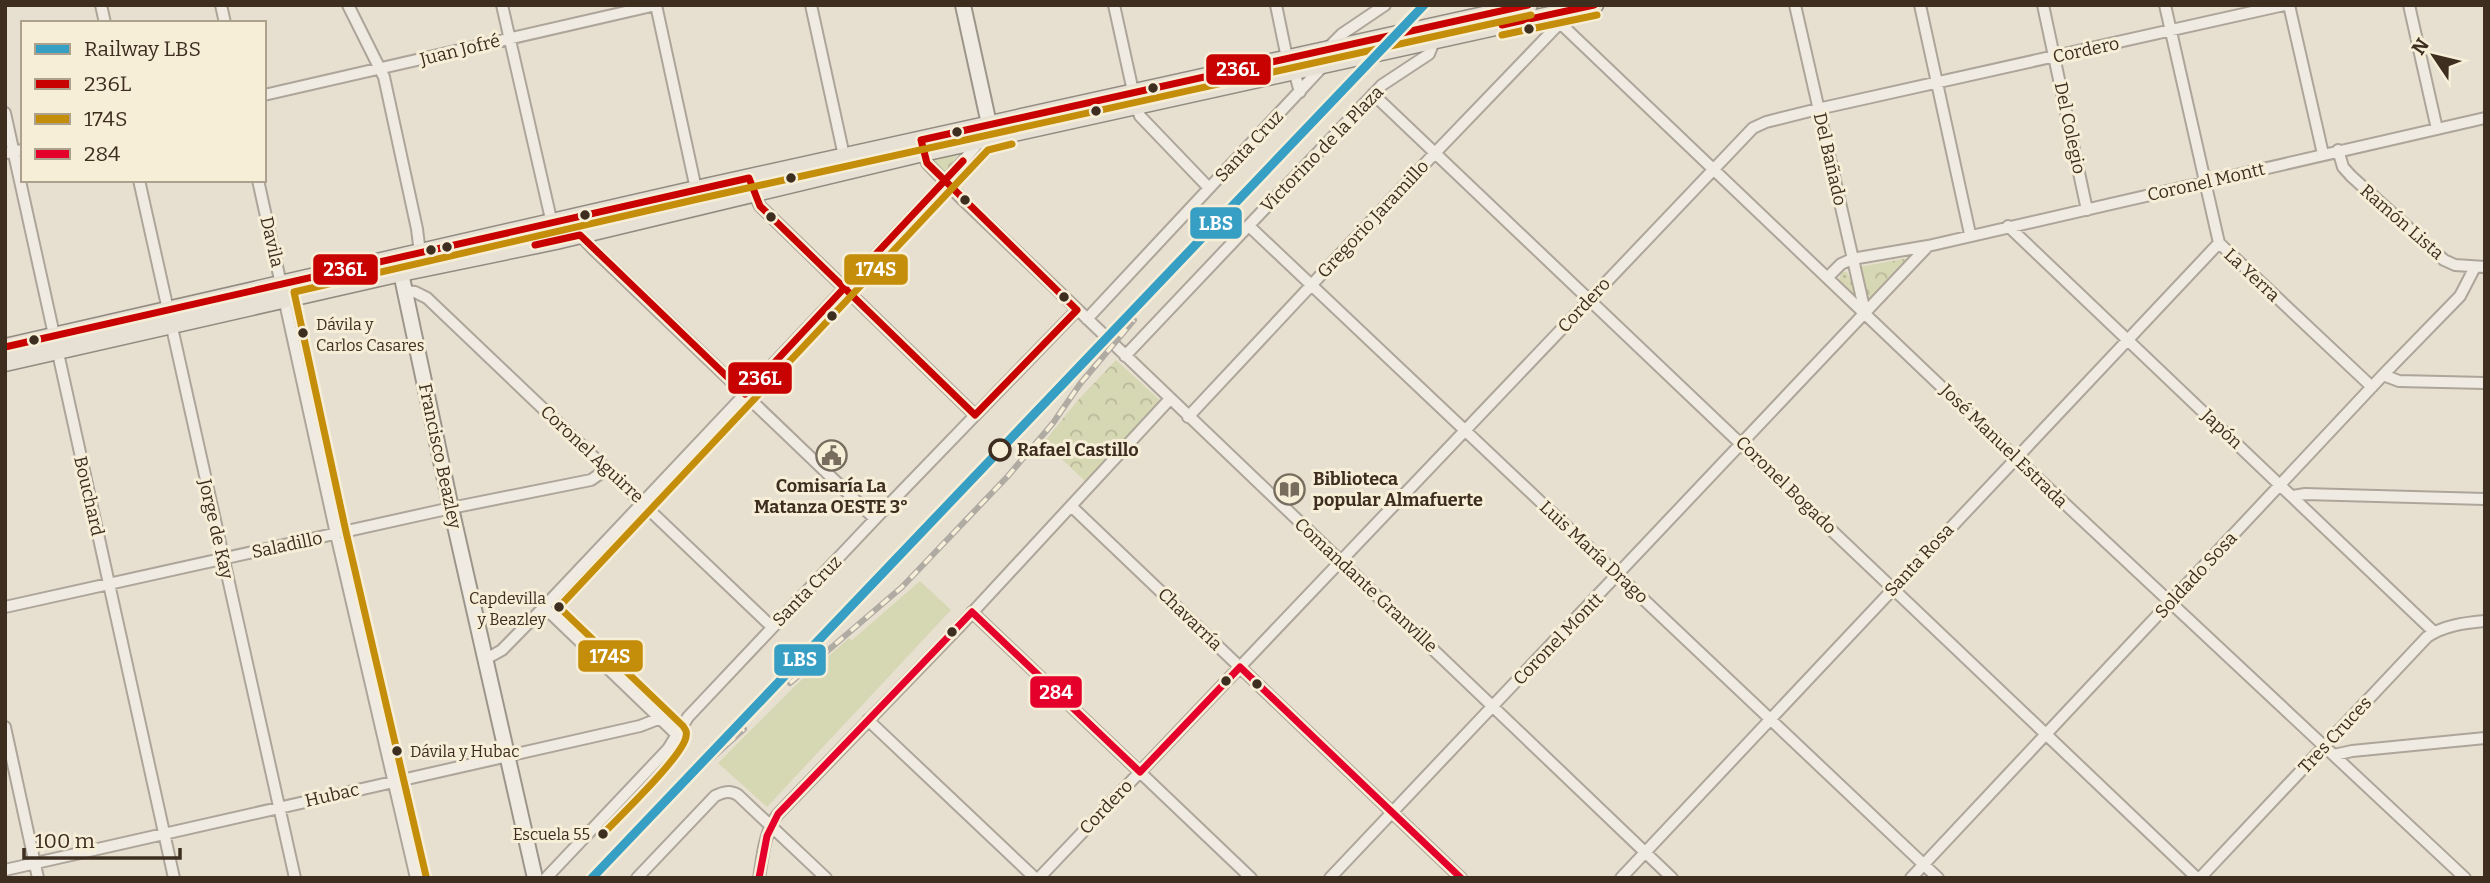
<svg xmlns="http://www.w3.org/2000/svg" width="2490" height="883" font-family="Bitter,serif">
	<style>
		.grass { fill: url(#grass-dots) }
		.forest { fill: url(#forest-crowns) }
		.pitch { fill: #d6d7b3 }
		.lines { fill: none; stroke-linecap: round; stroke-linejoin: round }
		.street-casing { stroke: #ada599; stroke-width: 14 }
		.secondary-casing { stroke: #9c958a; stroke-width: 18 }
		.primary-casing { stroke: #928b80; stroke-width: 19 }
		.street { stroke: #efebe3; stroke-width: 10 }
		.secondary { stroke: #efebe3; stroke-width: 14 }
		.primary { stroke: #e6e1d4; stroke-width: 16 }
		.rail-casing { stroke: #afaaa2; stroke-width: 6 }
		.rail { stroke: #f7eed8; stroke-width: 3.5; stroke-dasharray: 10; stroke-linecap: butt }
		.bus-1-casing { stroke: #f7eed8; stroke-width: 12 }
		.bus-2-casing { stroke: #f7eed8; stroke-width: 12 }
		.bus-3-casing { stroke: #f7eed8; stroke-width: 12 }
		.bus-1 { stroke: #c70201; stroke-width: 7 }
		.bus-2 { stroke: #c48d0a; stroke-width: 7 }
		.bus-3 { stroke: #e4002b; stroke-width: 7 }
		.rail-1-casing { stroke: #f7eed8; stroke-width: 14 }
		.rail-1 { stroke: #389fc4; stroke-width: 9 }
		.bus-dot { fill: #3d2e20; stroke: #f7eed8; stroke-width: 2.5 }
		.stop-dot { fill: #f7eed8; stroke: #3d2e20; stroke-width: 3.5 }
		.labels { text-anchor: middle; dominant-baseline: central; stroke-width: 6; stroke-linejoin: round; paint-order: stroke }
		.bus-label { font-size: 16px; fill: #3d2e20; stroke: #f7eed8; text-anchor: start }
		.street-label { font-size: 18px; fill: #3d2e20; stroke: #f7eed8 }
		.stop-label { font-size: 18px; font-weight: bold; fill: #3d2e20; stroke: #f7eed8; text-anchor: start }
		.poi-label { font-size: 18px; font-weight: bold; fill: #3d2e20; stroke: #f7eed8; text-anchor: start }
		.line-badge { stroke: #f7eed8; stroke-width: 2.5 }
		.badge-label { font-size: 19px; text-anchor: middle; font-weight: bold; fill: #fff }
	</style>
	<defs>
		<pattern id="grass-dots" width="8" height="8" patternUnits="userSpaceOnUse" patternTransform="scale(1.75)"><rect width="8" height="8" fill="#d6d7b3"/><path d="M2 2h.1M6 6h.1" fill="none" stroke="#b9b99a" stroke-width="1.8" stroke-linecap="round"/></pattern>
		<pattern id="forest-crowns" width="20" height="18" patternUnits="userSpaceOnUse" patternTransform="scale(1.75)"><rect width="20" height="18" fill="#d6d7b3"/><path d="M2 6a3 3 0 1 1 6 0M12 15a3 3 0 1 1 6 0" fill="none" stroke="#b9b99a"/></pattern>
	</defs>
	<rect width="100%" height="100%" fill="#e7e0d1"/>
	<path class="grass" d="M1841,272H1847L1857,294L1855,297L1839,281Z"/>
	<path class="forest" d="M952,152L957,155L947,172H944L934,163L935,159Z
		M1908,258L1868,301L1859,267Z
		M1116,360L1163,403L1088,484L1044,442L1078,400Z"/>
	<path class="pitch" d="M920,581L951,610L767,807L718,763L797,684L849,638L852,640Z"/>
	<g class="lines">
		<defs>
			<path id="street" d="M101,5L105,23
				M221,5L225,23
				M348,5L384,77L417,229L420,253
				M502,5L556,241
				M656,5L696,189
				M811,5L844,156
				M1114,5L1136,105L1140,116L1209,188
				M1276,5L1287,58L1296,78L1300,92
				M1554,5L1560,23L2015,457L2465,878
				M1795,5L1865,312
				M1920,5L1970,234
				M2043,5L2087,210
				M2165,5L2219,243L2372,387
				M2289,5L2323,154
				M2409,5L2437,129
				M1328,48L1342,34L1385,5
				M1373,94L2197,878
				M264,95L656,5
				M5,113L174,878
				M922,149L927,163L963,200L1672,878
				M2338,150L2343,167L2351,176L2444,260L2455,265L2485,267
				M5,153L23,150
				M749,178L753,192L760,206L975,415
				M139,180L295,878
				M258,180L336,534L416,878
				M1249,226L1938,878
				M2008,226L2434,632
				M580,230V235L593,249L875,519
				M1828,277L1841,264L1852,259L1928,246L2485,118
				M405,291L415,292L427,298L772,627
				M1087,319L1324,65
				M1125,356L1382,85L1429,54L1435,39
				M2383,375L2399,381L2485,383
				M1188,417L1434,154L1560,23
				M2293,496L2305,494L2485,499
				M1071,506L1461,878
				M5,607L451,508L591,480L607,469
				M544,607L676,734
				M972,612L1251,878
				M486,659L502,650L544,607L945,182L981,140
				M868,720L1035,878
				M5,727L38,878
				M2334,755L2352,751L2485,738
				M5,870L640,726L658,719
				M546,878L668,749L688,717L875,519L1077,310
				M637,878L715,796C723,792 730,790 738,795L826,878
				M759,878C763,855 764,832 778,814L958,628L1169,400
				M1039,878L1753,128L1766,122L1818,109L2284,5
				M1330,878L1928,246
				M1621,878L2219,243
				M1911,878L2383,375L2460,296L2475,267
				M2200,878L2427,637C2444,625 2465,623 2485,621"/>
			<path id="secondary" d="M963,5L989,124
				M420,253L401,273L451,508L535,878"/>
			<path id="primary" d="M5,347L696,189L1529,5
				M5,363L401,273L556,241L923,153L1595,5"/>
		</defs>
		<use href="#street" class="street-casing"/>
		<use href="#secondary" class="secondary-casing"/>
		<use href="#primary" class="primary-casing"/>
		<use href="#street" class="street"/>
		<use href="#secondary" class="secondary"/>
		<use href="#primary" class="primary"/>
		<defs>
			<path id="rail" d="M790,683L902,587L1008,476L1053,423L1080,384L1134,320
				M668,798L744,729"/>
		</defs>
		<use href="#rail" class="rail-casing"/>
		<use href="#rail" class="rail"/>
		<defs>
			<path id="bus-1" d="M1502,25L1594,5
				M535,245L580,235L745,394L963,161
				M5,347L749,178L760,206L975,415L1077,310L927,163L921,140L1528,5"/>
			<path id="bus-2" d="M1502,35L1597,15
				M603,834C620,816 682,757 686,737C687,731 686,731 683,726L559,607L988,150L1012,144
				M426,876L346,532L294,292L698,199L1531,15"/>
			<path id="bus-3" d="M972,612L1140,772
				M1240,667L1461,878
				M1140,772L1240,667
				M759,878L767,836L778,814L972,612"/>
		</defs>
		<use href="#bus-1" class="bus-1-casing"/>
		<use href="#bus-2" class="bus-2-casing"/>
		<use href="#bus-3" class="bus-3-casing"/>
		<use href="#bus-1" class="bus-1"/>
		<use href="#bus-2" class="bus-2"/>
		<use href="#bus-3" class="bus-3"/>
		<defs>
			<path id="rail-1" d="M592,878L1424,5"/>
		</defs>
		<use href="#rail-1" class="rail-1-casing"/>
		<use href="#rail-1" class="rail-1"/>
	</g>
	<defs>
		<symbol id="civic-ring" viewBox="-11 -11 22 22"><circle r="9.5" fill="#f7eed8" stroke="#786c5e" stroke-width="1.5"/><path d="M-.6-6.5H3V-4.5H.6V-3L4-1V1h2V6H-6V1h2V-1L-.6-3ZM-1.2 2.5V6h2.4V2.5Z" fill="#786c5e"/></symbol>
		<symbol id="library-ring" viewBox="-11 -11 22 22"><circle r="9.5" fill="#f7eed8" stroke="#786c5e" stroke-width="1.5"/><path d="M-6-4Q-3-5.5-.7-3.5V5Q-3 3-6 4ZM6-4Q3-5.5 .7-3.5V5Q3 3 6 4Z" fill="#786c5e"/></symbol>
	</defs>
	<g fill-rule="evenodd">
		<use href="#civic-ring" x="814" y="438" width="35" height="35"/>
		<use href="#library-ring" x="1272" y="472" width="35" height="35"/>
	</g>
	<g class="bus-dot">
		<circle cx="1529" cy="29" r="6"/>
		<circle cx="1153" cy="88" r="6"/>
		<circle cx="1096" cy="111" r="6"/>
		<circle cx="957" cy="132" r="6"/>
		<circle cx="791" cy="178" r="6"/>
		<circle cx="965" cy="200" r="6"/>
		<circle cx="585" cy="215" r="6"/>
		<circle cx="771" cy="217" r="6"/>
		<circle cx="447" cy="247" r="6"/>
		<circle cx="431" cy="250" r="6"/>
		<circle cx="1064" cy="297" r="6"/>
		<circle cx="832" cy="316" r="6"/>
		<circle cx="303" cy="333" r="6"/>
		<circle cx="34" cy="340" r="6"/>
		<circle cx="559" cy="607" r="6"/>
		<circle cx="952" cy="632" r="6"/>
		<circle cx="1226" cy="681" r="6"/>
		<circle cx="1257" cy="684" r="6"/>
		<circle cx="397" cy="751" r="6"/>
		<circle cx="603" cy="834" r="6"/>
	</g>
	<circle class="stop-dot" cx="1000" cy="450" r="10"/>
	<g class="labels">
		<g class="bus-label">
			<text x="316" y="324">Dávila y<tspan x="316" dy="21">Carlos Casares</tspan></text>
			<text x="546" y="598" text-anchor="end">Capdevilla<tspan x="546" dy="21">y Beazley</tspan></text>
			<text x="410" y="751">Dávila y Hubac</text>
			<text x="590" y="834" text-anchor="end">Escuela 55</text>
		</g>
		<g class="street-label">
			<text transform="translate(460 50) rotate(-14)">Juan Jofré</text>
			<text transform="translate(2086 50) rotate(-12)">Cordero</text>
			<text transform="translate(2070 128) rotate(78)">Del Colegio</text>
			<text transform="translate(1249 146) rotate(-47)">Santa Cruz</text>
			<text transform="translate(1322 149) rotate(-46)">Victorino de la Plaza</text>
			<text transform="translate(1830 159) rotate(77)">Del Bañado</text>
			<text transform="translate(2206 182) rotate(-13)">Coronel Montt</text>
			<text transform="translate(1373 219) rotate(-47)">Gregorio Jaramillo</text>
			<text transform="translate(2402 222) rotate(41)">Ramón Lista</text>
			<text transform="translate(272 242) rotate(77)">Davila</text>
			<text transform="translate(2252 275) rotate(43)">La Yerra</text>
			<text transform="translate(1584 305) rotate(-47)">Cordero</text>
			<text transform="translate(2222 429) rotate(43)">Japón</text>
			<text transform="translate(2004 446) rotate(44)">José Manuel Estrada</text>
			<text transform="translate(592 454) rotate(43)">Coronel Aguirre</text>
			<text transform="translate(440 456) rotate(78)">Francisco Beazley</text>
			<text transform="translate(1786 485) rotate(44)">Coronel Bogado</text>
			<text transform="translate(89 496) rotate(77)">Bouchard</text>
			<text transform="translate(216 529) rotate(77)">Jorge de Kay</text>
			<text transform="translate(287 545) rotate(-12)">Saladillo</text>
			<text transform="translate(1594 552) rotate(43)">Luis María Drago</text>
			<text transform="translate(1919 560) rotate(-47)">Santa Rosa</text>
			<text transform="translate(2196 575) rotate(-47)">Soldado Sosa</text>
			<text transform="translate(1366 585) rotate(43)">Comandante Granville</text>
			<text transform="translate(807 591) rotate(-46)">Santa Cruz</text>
			<text transform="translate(1190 619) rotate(44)">Chavarría</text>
			<text transform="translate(1558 639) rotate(-46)">Coronel Montt</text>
			<text transform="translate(2335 735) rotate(-47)">Tres Cruces</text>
			<text transform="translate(332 795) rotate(-13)">Hubac</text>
			<text transform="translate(1106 807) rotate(-46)">Cordero</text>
		</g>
		<g class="stop-label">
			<text x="1017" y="450">Rafael Castillo</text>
		</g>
		<g class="poi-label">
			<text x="1313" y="479">Biblioteca<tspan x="1313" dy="21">popular Almafuerte</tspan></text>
			<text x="831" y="486" text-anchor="middle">Comisaría La<tspan x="831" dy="21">Matanza OESTE 3°</tspan></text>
		</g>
	</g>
	<g class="line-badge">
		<rect x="1205" y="53" width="67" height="33" rx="7" fill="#c70201"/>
		<rect x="1189" y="206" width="54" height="34" rx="7" fill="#389fc4"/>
		<rect x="843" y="253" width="66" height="33" rx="7" fill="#c48d0a"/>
		<rect x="312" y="253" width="67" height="33" rx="7" fill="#c70201"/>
		<rect x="727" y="361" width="66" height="34" rx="7" fill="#c70201"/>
		<rect x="577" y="639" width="67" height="34" rx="7" fill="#c48d0a"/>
		<rect x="773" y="643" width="54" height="34" rx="7" fill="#389fc4"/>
		<rect x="1029" y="675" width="54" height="34" rx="7" fill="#e4002b"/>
	</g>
	<g class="badge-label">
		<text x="1238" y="76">236L</text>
		<text x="1216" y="230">LBS</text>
		<text x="876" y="276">174S</text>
		<text x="345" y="276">236L</text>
		<text x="760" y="385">236L</text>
		<text x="610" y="663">174S</text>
		<text x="800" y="666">LBS</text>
		<text x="1056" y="699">284</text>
	</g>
	<rect width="2490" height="883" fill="none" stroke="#3d2e20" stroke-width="14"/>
	<rect x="21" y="21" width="245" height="161" fill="#f7eed8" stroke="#ada18e" stroke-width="2"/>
	<rect x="35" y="44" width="35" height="10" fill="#389fc4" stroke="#ada18e" stroke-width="2"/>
	<text x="84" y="56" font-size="21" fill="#3d2e20">Railway LBS</text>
	<rect x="35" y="79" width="35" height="10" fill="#c70201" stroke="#ada18e" stroke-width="2"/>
	<text x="84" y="91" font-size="21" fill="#3d2e20">236L</text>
	<rect x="35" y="114" width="35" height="10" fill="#c48d0a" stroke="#ada18e" stroke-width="2"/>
	<text x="84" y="126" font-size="21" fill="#3d2e20">174S</text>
	<rect x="35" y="149" width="35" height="10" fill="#e4002b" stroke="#ada18e" stroke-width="2"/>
	<text x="84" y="161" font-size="21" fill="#3d2e20">284</text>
	<g transform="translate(2434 56) rotate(305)" stroke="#f7eed8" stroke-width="5" paint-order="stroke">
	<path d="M0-5L12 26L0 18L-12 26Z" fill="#3d2e20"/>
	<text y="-10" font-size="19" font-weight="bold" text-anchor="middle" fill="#3d2e20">N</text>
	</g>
	<path d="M24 848v10h156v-10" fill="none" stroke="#3d2e20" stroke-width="3.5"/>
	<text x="35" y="848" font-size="21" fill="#3d2e20" stroke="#f7eed8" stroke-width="5" paint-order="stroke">100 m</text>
</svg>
